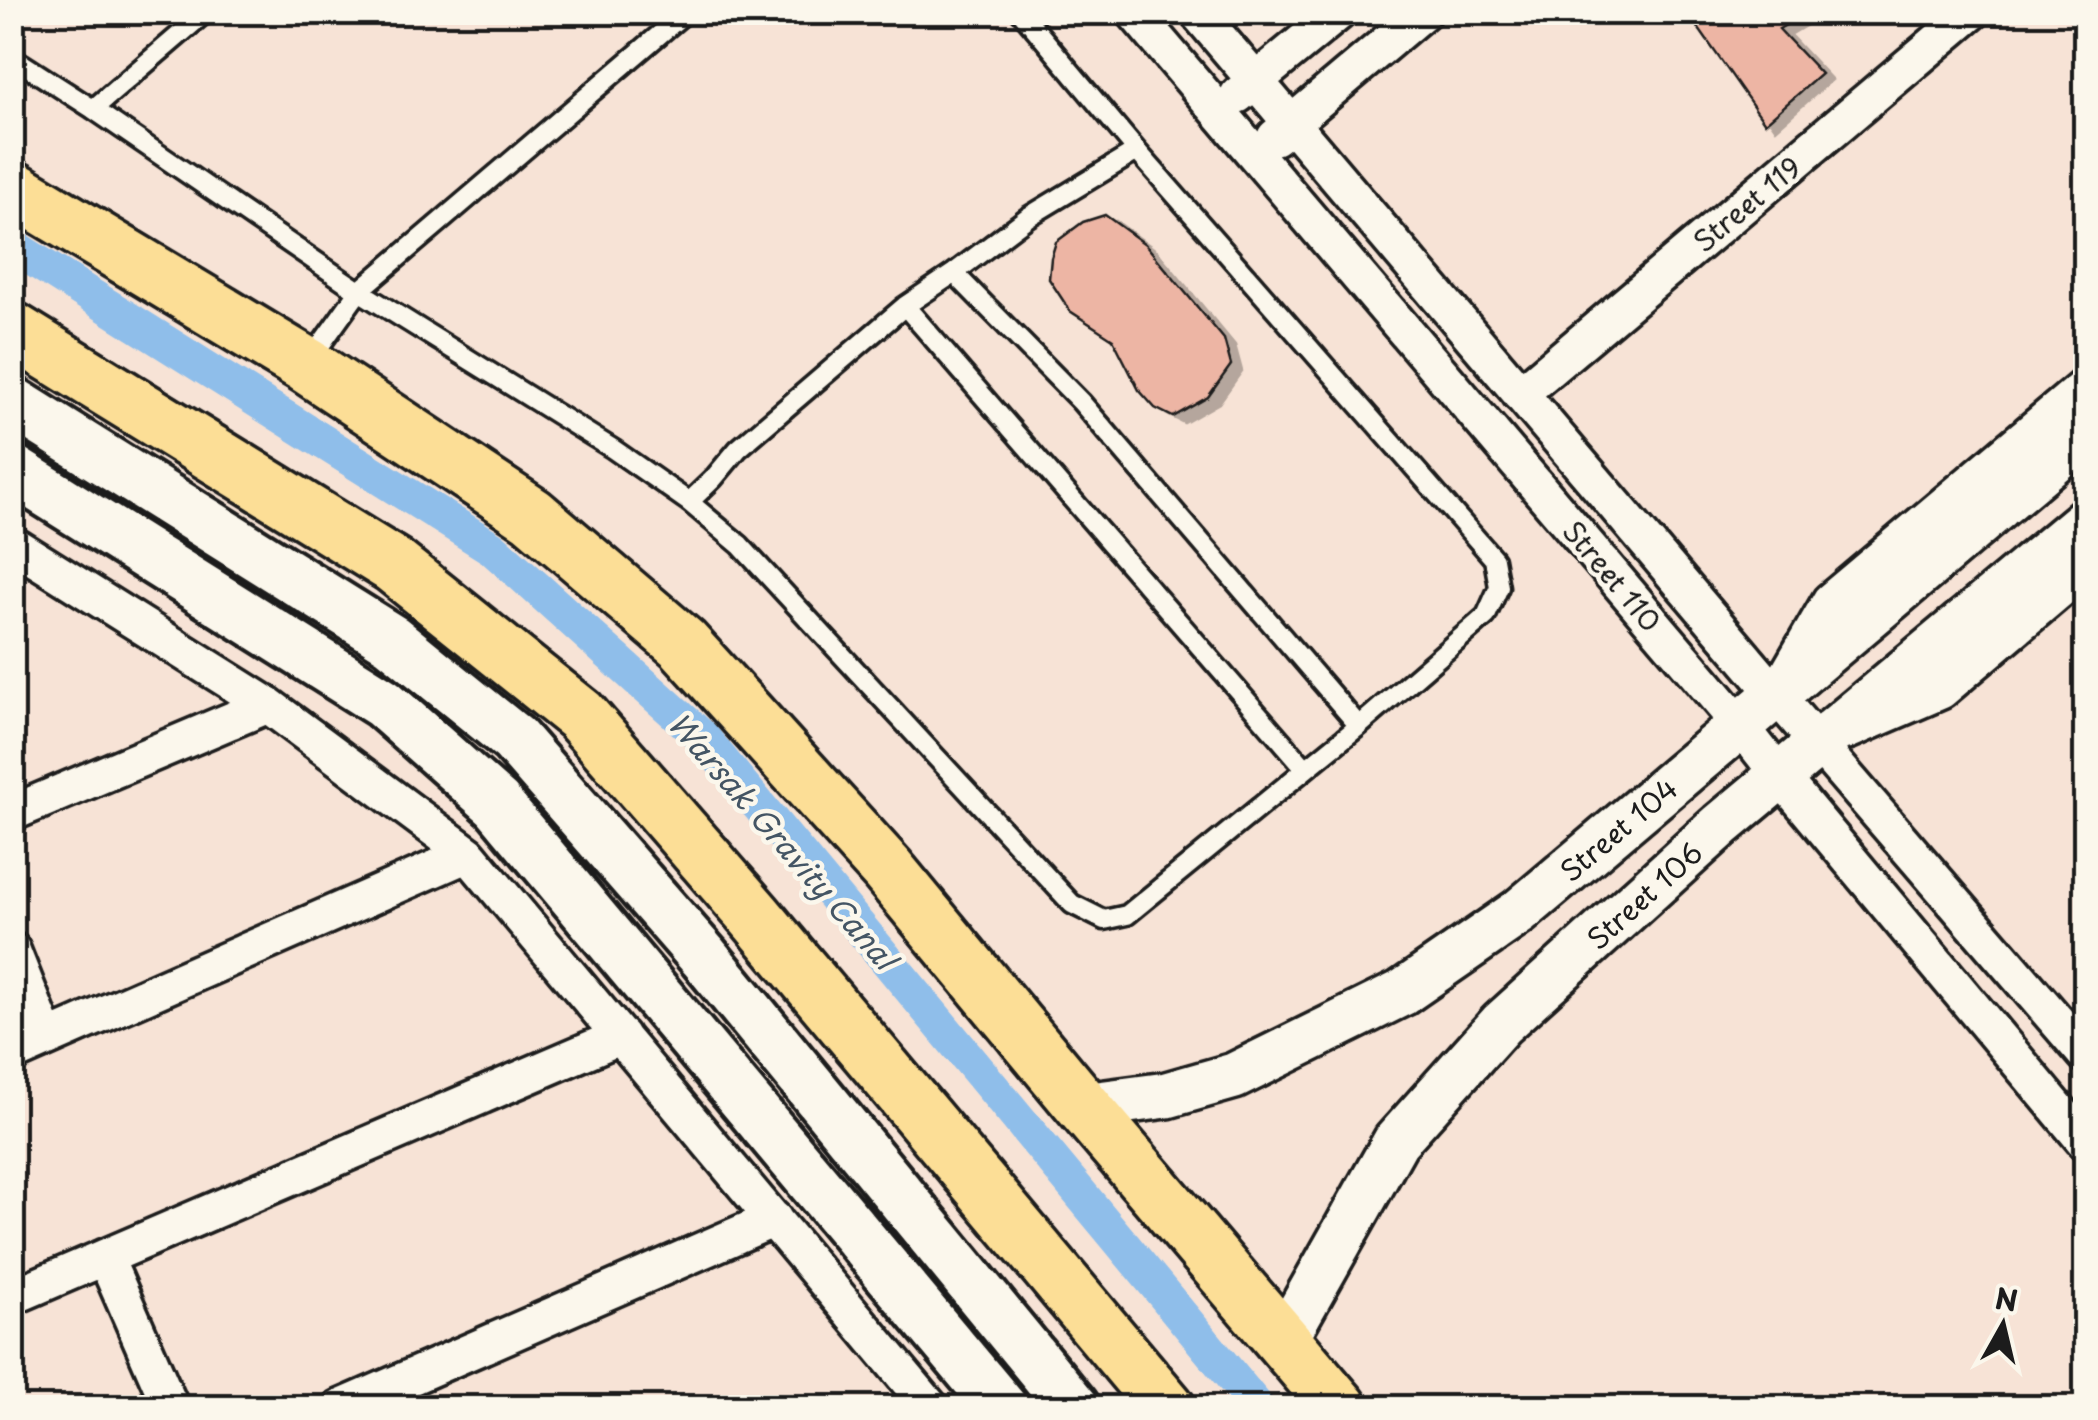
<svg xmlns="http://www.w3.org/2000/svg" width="2098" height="1420" font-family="'Playpen Sans',sans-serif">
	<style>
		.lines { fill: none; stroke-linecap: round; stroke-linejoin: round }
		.canal { stroke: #8fbeea; stroke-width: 35 }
		.building { fill: #edb5a4; stroke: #1c1c1c; stroke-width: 2.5; filter: url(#shadow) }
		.service-casing { stroke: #1c1c1c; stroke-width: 25 }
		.minor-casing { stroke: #1c1c1c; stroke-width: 42 }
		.tertiary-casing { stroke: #1c1c1c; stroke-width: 52 }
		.secondary-casing { stroke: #1c1c1c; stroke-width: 58 }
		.primary-casing { stroke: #1c1c1c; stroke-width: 62 }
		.service { stroke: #fbf7ec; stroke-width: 18 }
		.minor { stroke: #fbf7ec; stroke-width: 35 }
		.tertiary { stroke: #fbf7ec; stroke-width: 45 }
		.secondary { stroke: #fbf7ec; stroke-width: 50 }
		.primary { stroke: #fcde96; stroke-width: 55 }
		.labels { text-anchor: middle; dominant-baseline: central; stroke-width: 9; stroke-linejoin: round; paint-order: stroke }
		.street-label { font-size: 28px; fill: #1c1c1c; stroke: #fbf7ec }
		.water-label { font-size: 30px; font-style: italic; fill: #445564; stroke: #fbf7ec }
	</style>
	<defs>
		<filter id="shadow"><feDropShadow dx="11" dy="6" stdDeviation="0" flood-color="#0004"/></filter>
	</defs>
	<rect width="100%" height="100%" fill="#f7e3d6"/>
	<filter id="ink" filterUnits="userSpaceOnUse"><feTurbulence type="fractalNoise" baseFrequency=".01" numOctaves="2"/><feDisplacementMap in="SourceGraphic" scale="20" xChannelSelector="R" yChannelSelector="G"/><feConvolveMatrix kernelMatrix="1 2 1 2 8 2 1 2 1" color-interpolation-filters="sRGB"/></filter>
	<g filter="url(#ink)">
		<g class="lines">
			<path class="canal" d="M12,246L492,548L702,737L1258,1408"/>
		</g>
		<path class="building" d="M1706,12H1798L1801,16L1779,29L1821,74L1765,123L1692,19Z
			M1105,215L1145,244L1224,339L1231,365L1208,397L1173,417L1155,408L1139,390L1113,339L1070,311L1049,279L1051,258L1056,242L1083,222Z"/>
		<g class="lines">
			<defs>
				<path id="service" d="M1021,12L1137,151L1494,559L1499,587L1486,616L1359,726
					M12,57L93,109L359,291L613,449L689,502L740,545L1072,904L1104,920L1127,915L1306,769L905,306
					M93,109L206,12
					M954,273L1081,402L1359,726L1306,769
					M309,361L359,291L686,12
					M689,502L713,479L738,449L905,306L954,273L1028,217L1137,151"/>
				<path id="minor" d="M1134,12L1740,725L1780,776L2086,1143
					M1197,12L1776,695L2086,1055
					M1238,95L1339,12
					M1275,137L1423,12
					M1520,394L1972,12
					M12,544L268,705L468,854L931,1408
					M1786,677L1830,601L2086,385
					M1848,731L1941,691L2086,568
					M12,813L268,705
					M12,950L47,1038
					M12,1054L468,854
					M105,1257L171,1408
					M12,1297L621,1036
					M340,1408L774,1219"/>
				<path id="tertiary" d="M1083,1106L1167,1095L1234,1076L1402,993L1519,912L2086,433
					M1284,1340L1396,1141L1501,1024L1721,825L2086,520"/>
				<path id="secondary" d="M12,402L392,640L514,739L704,957L1074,1408
					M12,470L383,703L497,804L1002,1408"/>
				<path id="primary" d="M12,188L306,365L532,515L683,644L887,869L1083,1106L1340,1408
					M12,330L393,565L580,715L754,915L1167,1408"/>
			</defs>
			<use href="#service" class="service-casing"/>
			<use href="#minor" class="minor-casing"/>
			<use href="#tertiary" class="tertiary-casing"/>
			<use href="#secondary" class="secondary-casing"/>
			<use href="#primary" class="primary-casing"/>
			<use href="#service" class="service"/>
			<use href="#minor" class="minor"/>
			<use href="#tertiary" class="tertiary"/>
			<use href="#secondary" class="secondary"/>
			<use href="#primary" class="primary"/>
		</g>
	</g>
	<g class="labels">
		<g class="street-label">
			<text transform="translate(1746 203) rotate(-40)">Street 119</text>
			<text transform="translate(1613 575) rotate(50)">Street 110</text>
			<text transform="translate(1618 829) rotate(-40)">Street 104</text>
			<text transform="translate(1644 895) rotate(-42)">Street 106</text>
		</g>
		<g class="water-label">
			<text transform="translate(783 840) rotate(49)">Warsak Gravity Canal</text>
		</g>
	</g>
	<rect width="2098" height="1420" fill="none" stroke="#fbf7ec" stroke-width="50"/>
	<rect x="25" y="25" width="2048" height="1370" fill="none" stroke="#1c1c1c" stroke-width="4" filter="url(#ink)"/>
	<g transform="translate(2003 1325) rotate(8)" stroke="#fbf7ec" stroke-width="8" paint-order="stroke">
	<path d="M0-8L18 38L0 25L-18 38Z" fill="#1c1c1c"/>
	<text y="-15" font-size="28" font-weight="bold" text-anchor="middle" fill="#1c1c1c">N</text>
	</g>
</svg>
